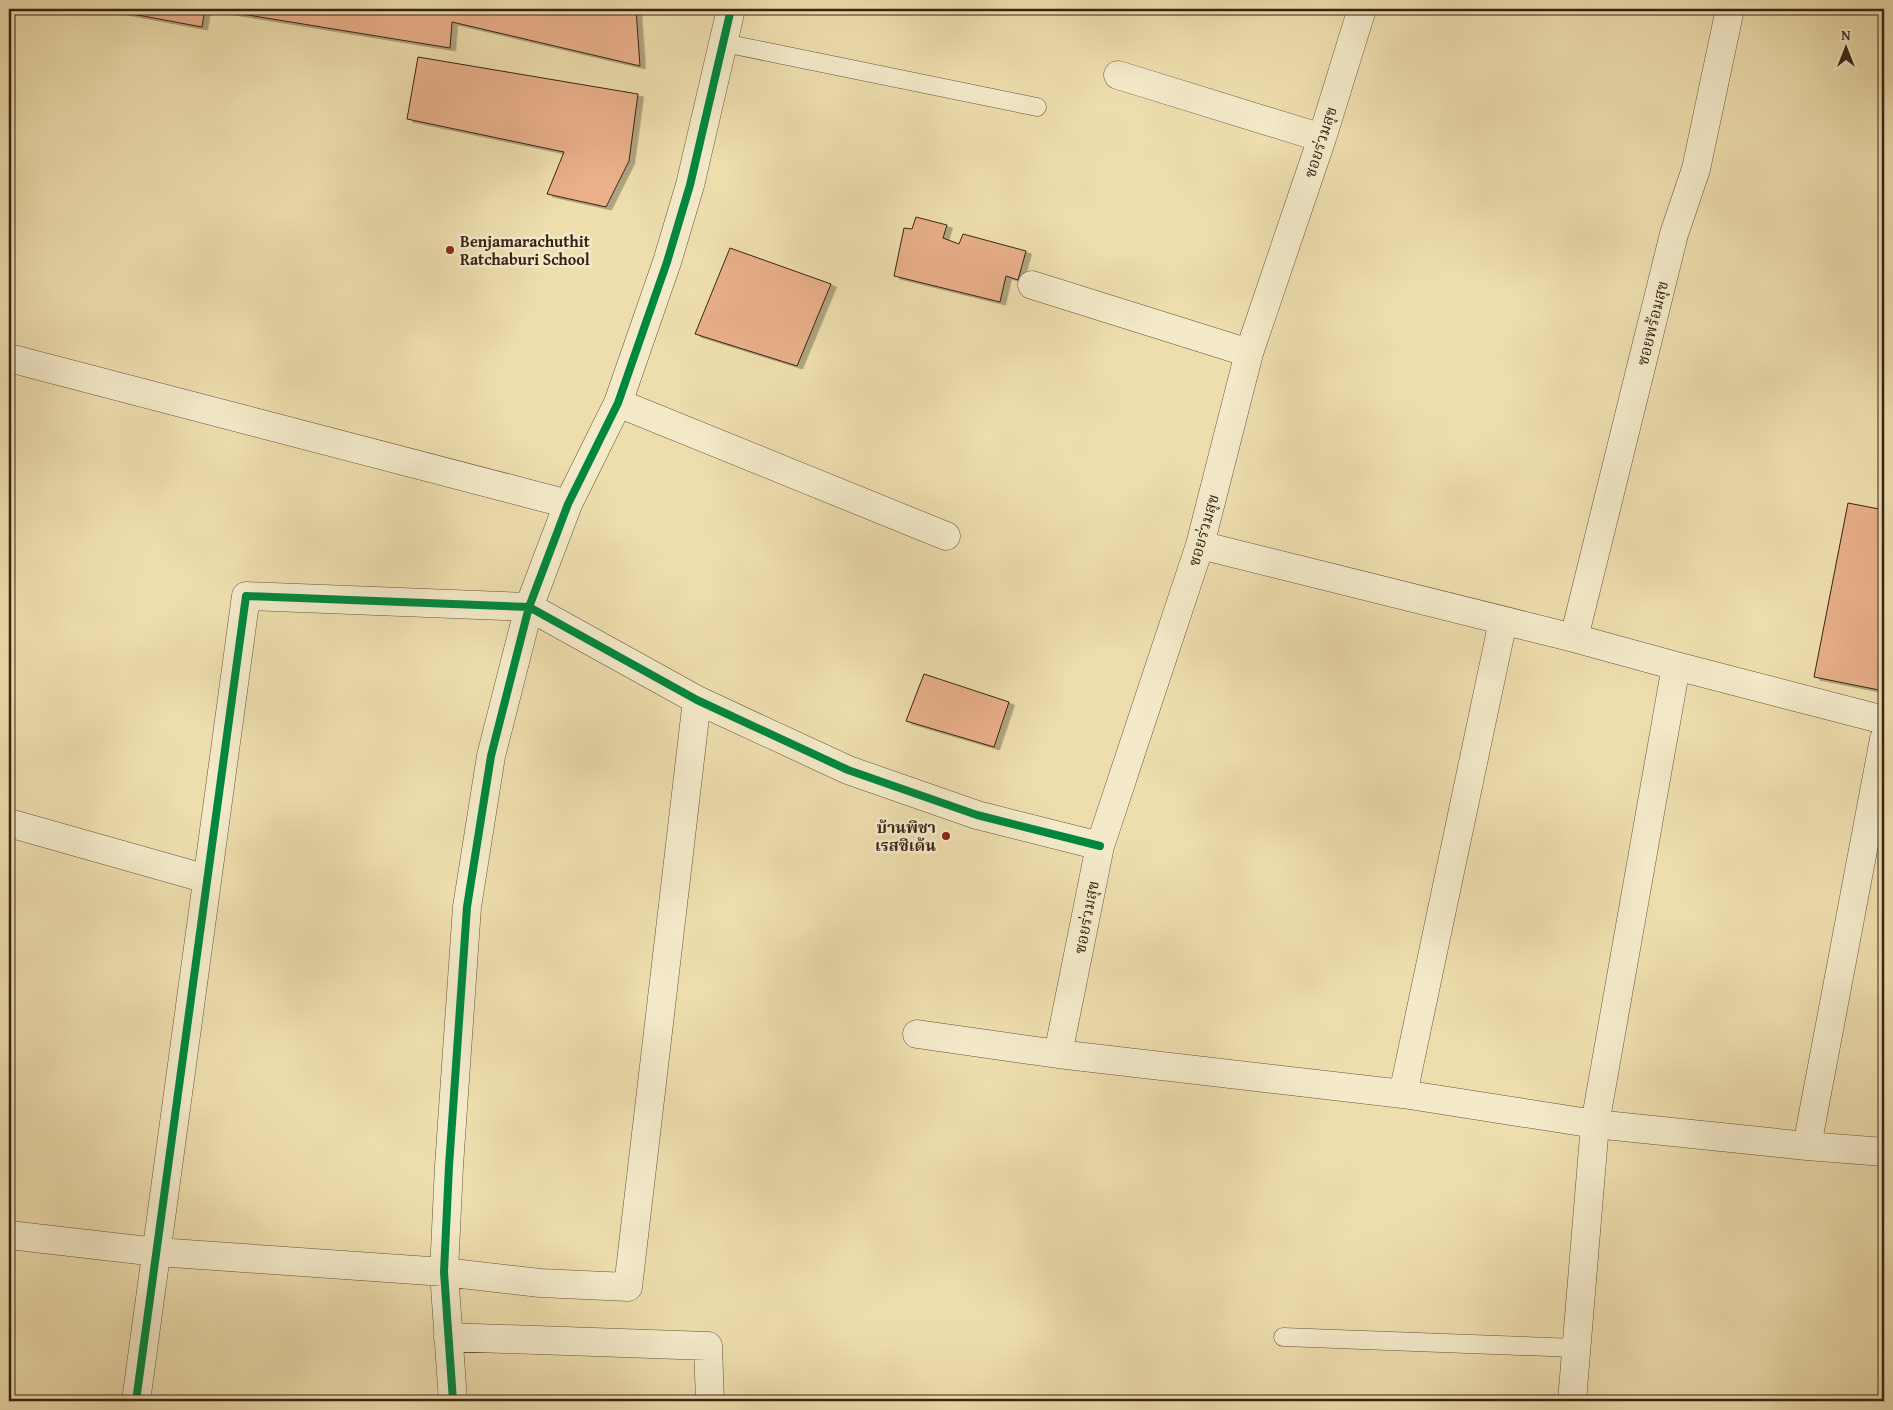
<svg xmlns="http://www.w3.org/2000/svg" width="1893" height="1410" font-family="'Gentium Book Plus','Noto Serif Thai',serif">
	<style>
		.building { fill: #e9b08a; stroke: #372315; filter: url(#shadow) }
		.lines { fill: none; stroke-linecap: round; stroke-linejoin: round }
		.service-casing { stroke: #65523b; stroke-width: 19 }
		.minor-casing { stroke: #65523b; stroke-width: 29 }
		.service { stroke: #f4eaca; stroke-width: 18 }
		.minor { stroke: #f4eaca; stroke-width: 28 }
		.cycleway-casing { stroke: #f4eaca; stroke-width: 11 }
		.cycleway { stroke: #00873e; stroke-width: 8 }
		.poi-dot { fill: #8f2418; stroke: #f4eaca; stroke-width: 2 }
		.labels { text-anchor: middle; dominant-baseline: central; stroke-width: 5; stroke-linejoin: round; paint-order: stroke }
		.street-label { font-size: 16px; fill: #372315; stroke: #f4eaca }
		.poi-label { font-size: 16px; font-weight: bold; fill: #372315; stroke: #f4eaca; text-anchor: start }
	</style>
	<defs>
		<filter id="shadow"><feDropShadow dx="5.5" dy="3" stdDeviation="0" flood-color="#0004"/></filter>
	</defs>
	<rect width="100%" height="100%" fill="#eedeae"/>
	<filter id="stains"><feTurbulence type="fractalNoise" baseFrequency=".004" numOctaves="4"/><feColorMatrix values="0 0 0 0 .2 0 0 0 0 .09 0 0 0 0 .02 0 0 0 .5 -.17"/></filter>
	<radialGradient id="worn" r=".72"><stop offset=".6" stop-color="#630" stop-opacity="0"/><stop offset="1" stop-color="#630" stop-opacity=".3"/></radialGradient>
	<path class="building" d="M106,9H205L202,27Z
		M223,9H636L640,66L452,22L450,48L223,11Z
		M418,57L638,94L629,161L606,207L547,194L564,152L407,119Z
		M916,217L947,225L943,238L959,244L963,234L1026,251L1018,280L1006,276L1000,302L894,276L904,228L912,229Z
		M730,248L831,284L797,366L695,334Z
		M1848,503L1884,510V691L1814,677Z
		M924,674L1009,702L994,747L906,721Z"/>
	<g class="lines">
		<defs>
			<path id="service" d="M724,43L1037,107
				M1283,1337L1576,1348"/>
			<path id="minor" d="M1118,75L1322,138
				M1032,285L1249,353
				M9,358L568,504
				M618,403L946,536
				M1200,545L1574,638L1676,666L1884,720
				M1574,638L1674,234L1696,169L1730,9
				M9,823L207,879
				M917,1034L1058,1054L1403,1094L1595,1124L1807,1146L1884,1152
				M1058,1054L1100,846L1200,545L1249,353L1322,138L1362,9
				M1403,1094L1503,621
				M1807,1146L1884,739
				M9,1235L157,1252L444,1272L540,1283L628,1287L697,700
				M448,1337L708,1346L710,1401
				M136,1401L246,596L529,607L697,700L848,770L977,815L1100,846
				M453,1401L444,1272L449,1166L467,907L491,756L529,607L568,504L618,403L667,262L690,185L731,9
				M1572,1401L1595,1124L1676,666"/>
		</defs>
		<use href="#service" class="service-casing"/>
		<use href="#minor" class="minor-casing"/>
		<use href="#service" class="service"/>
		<use href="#minor" class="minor"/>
		<defs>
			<path id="cycleway" d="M136,1401L246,596L529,607L697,700L848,770L977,815L1100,846
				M453,1401L444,1272L449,1166L467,907L491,756L529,607L568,504L618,403L667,262L690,185L731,9"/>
		</defs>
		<use href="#cycleway" class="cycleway-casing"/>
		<use href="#cycleway" class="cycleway"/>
	</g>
	<g class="poi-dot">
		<circle cx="450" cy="250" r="5"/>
		<circle cx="946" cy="836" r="5"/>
	</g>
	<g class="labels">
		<g class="street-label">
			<text transform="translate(1320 142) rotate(-72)">ซอยร่วมสุข</text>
			<text transform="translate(1652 323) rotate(-76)">ซอยพร้อมสุข</text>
			<text transform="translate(1203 530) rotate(-74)">ซอยร่วมสุข</text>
			<text transform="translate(1086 917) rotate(-79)">ซอยร่วมสุข</text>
		</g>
		<g class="poi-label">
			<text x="460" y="241">Benjamarachuthit<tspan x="460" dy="18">Ratchaburi School</tspan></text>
			<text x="936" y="827" text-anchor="end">บ้านพิชา<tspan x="936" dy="18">เรสซิเด้น</tspan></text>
		</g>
	</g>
	<rect width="1893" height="1410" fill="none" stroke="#eedeae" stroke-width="30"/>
	<rect x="10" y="10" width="1873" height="1390" fill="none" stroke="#372315" stroke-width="2.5"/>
	<rect x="15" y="15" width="1863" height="1380" fill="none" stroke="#372315"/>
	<g transform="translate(1846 48)" stroke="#f4eaca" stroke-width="4" paint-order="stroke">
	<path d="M0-4L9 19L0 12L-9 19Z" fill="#372315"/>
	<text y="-8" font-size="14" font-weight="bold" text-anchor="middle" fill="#372315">N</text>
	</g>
	<rect width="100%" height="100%" filter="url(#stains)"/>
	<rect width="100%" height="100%" fill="url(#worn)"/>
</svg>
